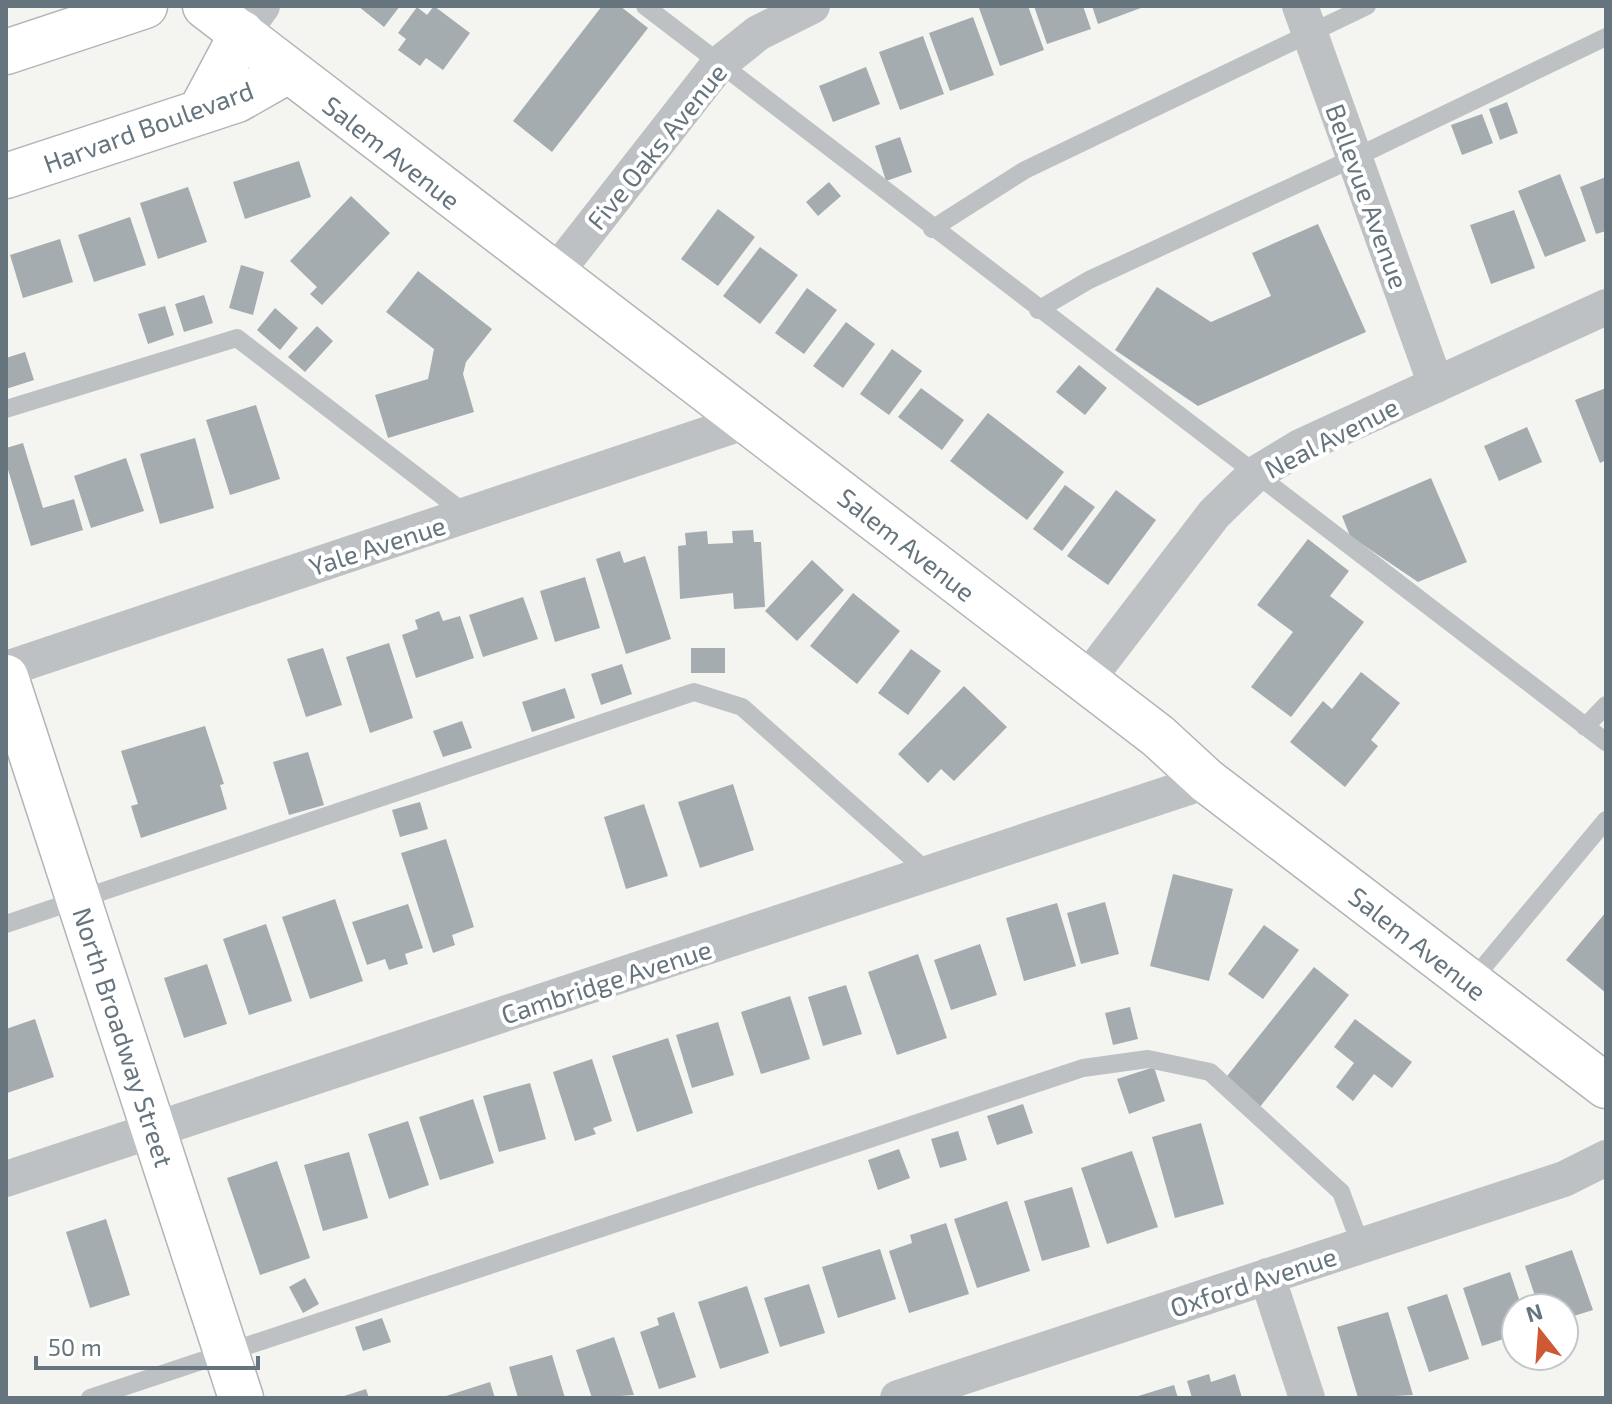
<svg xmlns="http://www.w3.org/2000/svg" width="1612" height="1404" font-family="'Exo 2',sans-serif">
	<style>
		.building { fill: #a4acb0 }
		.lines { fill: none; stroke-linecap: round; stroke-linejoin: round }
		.secondary-casing { stroke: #b0b5b8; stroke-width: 47 }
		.primary-casing { stroke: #b1b5b8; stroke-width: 47 }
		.lane { stroke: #bdc1c4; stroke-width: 18 }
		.street { stroke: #bdc1c4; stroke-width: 36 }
		.secondary { stroke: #fff; stroke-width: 44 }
		.primary { stroke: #fff; stroke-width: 44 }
		.labels { text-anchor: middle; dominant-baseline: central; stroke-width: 8; stroke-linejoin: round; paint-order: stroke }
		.street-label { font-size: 26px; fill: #66747e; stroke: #fff }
	</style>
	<rect width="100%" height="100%" fill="#f4f4f0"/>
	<path class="building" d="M358,6H400L384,27Z
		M434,6L470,33L443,70L426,58L420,66L398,50L406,39L398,33L417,7L427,15Z
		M602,6H620L648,28L552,152L513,121Z
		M985,6H1028L1044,50L1000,66L979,8Z
		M1034,6H1083L1091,29L1047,44Z
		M1092,6H1146L1098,24Z
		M973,17L994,75L950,91L929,33Z
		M923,36L944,94L900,110L879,52Z
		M866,67L880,104L833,122L819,86Z
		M1507,102L1518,133L1500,140L1489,109Z
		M1482,114L1493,143L1462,155L1451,125Z
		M900,137L912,172L886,181L875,146Z
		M299,161L311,197L245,219L233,182Z
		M1560,174L1586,241L1545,257L1518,191Z
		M1606,177V231L1596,234L1580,187Z
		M829,182L841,196L818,216L806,202Z
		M188,187L207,242L158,259L140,203Z
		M351,196L390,233L322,305L310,294L317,287L290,261Z
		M718,209L755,237L718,286L681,259Z
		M1514,210L1535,268L1491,284L1470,225Z
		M130,217L146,265L94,282L78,235Z
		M1318,224L1366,332L1198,406L1115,350L1157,287L1211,322L1271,296L1252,253Z
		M60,239L73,282L23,298L10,255Z
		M760,247L798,275L760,324L723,296Z
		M241,265L264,272L253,315L229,308Z
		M418,271L492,329L466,362L463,374L474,412L388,438L375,395L428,379L434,349L386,312Z
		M807,288L837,310L804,354L775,333Z
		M204,295L213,323L184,332L175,304Z
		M165,306L174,335L148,344L138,314Z
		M275,308L298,328L280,350L257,330Z
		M846,322L875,344L843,388L813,366Z
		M317,326L333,341L305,372L288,357Z
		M892,349L922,371L889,415L860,394Z
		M25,352L34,380L6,389V358Z
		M1079,365L1107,388L1085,415L1056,392Z
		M921,388L964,420L942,450L898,417Z
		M1606,388V460L1600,463L1575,400Z
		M256,405L280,479L230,495L206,420Z
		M988,413L1064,472L1027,520L950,461Z
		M1527,427L1542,462L1499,481L1484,446Z
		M195,438L214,508L160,524L140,454Z
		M23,443L43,508L74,499L83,530L31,546L6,463V448Z
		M126,458L144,511L91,528L74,476Z
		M1431,478L1467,562L1418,582L1350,536L1342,516Z
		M1065,485L1095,507L1062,551L1033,529Z
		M1116,490L1156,520L1108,585L1067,556Z
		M753,530L754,542H761L765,607L734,609L733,593L680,599L678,546L686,545L685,533L707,531L708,544L733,543L732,531Z
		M1308,539L1349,571L1330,596L1364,622L1291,717L1251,687L1293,632L1257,605Z
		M620,551L624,563L645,556L671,639L626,654L596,559Z
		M812,560L844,590L797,641L765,611Z
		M585,577L600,628L555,642L540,591Z
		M853,593L900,631L857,684L810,646Z
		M523,597L538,639L483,657L469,615Z
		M439,611L443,621L460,616L474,658L416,678L402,635L418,629L415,620Z
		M389,643L413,718L370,733L346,657Z
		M323,648L342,705L306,717L287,659Z
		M691,648H725V673H691Z
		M911,649L941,671L908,715L878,693Z
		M622,664L632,694L601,705L591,674Z
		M1361,672L1400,703L1371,740L1378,746L1345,787L1290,742L1323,701L1332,709Z
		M964,686L1007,727L954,781L941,769L928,783L898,754Z
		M565,688L575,718L532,732L522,702Z
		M462,721L472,748L443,757L433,731Z
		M205,726L224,784L220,785L227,809L141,838L131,806L138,804L121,751Z
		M308,752L324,805L289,815L273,762Z
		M733,784L754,850L700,868L678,802Z
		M420,802L428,829L400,837L392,810Z
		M644,804L668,876L626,889L604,817Z
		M446,839L474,927L452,935L455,945L433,953L401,853Z
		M1173,874L1233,889L1209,981L1150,966Z
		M335,899L363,981L310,999L282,917Z
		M1105,902L1119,954L1081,964L1067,913Z
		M1057,903L1076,966L1024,981L1006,918Z
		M408,904L423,948L405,954L408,964L389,970L385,959L367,965L352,922Z
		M1606,912V993L1566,960Z
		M266,924L292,1001L249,1015L223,939Z
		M1264,925L1299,950L1263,999L1228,974Z
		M980,944L997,995L951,1010L934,960Z
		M918,954L947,1038L897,1055L868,972Z
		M207,964L227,1024L184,1038L164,978Z
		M1314,967L1349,995L1259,1108L1224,1080Z
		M846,985L862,1034L823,1046L808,997Z
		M790,996L810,1059L761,1074L741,1012Z
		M1130,1007L1138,1039L1113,1045L1105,1013Z
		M35,1019L54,1077L7,1093L6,1029Z
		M1355,1019L1412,1062L1392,1088L1374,1074L1353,1101L1336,1087L1354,1063L1334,1047Z
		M718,1022L734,1075L692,1088L676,1035Z
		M668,1038L693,1113L637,1132L612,1056Z
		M592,1059L612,1121L593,1128L596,1134L575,1141L553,1072Z
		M1154,1067L1165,1101L1129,1114L1117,1079Z
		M530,1083L546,1139L499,1152L483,1096Z
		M473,1099L494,1163L440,1180L419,1117Z
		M1023,1104L1033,1133L997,1145L987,1116Z
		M408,1121L429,1185L389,1199L368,1134Z
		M1201,1123L1224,1204L1175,1218L1152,1137Z
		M958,1131L967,1160L940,1168L931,1139Z
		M899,1149L910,1178L878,1190L868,1160Z
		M1132,1151L1158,1227L1107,1244L1081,1168Z
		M349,1152L368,1218L323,1231L304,1165Z
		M277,1161L310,1258L260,1275L227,1178Z
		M1072,1187L1090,1247L1042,1261L1024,1201Z
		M1007,1201L1030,1271L977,1288L954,1219Z
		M106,1219L130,1295L90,1308L66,1232Z
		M946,1223L969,1294L909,1313L889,1251L912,1243L910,1235Z
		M880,1249L896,1299L838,1318L822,1267Z
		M1572,1250L1593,1310L1564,1319V1308H1539L1525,1266Z
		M1510,1272L1522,1308H1516V1335L1482,1346L1463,1288Z
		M305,1278L319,1304L303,1313L289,1287Z
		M809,1284L825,1333L780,1347L764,1298Z
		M747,1286L769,1353L720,1369L698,1302Z
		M1447,1294L1469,1359L1429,1372L1407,1307Z
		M674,1312L696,1377L659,1389L640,1332L659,1325L657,1318Z
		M1388,1312L1413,1395L1358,1398L1337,1327Z
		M382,1318L391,1342L363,1351L355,1327Z
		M614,1337L634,1395L592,1398L576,1350Z
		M552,1355L565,1398H518L509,1367Z
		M1209,1374L1211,1382L1235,1374L1242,1398H1192L1187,1381Z
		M490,1382L495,1398H443V1397Z
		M1174,1385L1178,1398H1135V1397Z
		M366,1389L369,1398H341V1397Z"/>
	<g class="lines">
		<defs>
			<path id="secondary" d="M6,52L145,6
				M200,112L242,33
				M6,176L237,100L288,71
				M6,677L241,1398"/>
			<path id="primary" d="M205,6L1158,736L1207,781L1606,1086"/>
		</defs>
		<use href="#secondary" class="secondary-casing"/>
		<use href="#primary" class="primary-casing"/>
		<path class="lane" d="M645,6L1606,742
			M932,229L1025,170L1367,6
			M1038,310L1089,280L1354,158L1606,37
			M6,409L237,338L467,515
			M1585,727L1606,705
			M6,924L694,692L742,707L930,874
			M1470,983L1606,820
			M90,1398L1083,1068L1148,1059L1210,1072L1341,1192L1361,1246"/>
		<path class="street" d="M1300,6L1436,385
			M242,33L262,6
			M553,276L718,65L758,33L812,6
			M6,669L747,421
			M1086,681L1214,514L1254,475L1302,446L1606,307
			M6,1179L1207,781
			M1267,1276L1307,1398
			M898,1398L1564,1179L1606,1158"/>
		<use href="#secondary" class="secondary"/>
		<use href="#primary" class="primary"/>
	</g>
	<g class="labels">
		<g class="street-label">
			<text transform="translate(148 126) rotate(-20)">Harvard Boulevard</text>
			<text transform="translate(656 146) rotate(-51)">Five Oaks Avenue</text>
			<text transform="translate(392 152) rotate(38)">Salem Avenue</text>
			<text transform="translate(1368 196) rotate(70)">Bellevue Avenue</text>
			<text transform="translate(1331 437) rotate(-27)">Neal Avenue</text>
			<text transform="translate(907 544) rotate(38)">Salem Avenue</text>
			<text transform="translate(377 545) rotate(-18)">Yale Avenue</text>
			<text transform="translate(1418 943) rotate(38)">Salem Avenue</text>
			<text transform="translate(606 981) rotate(-18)">Cambridge Avenue</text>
			<text transform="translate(124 1037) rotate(72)">North Broadway Street</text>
			<text transform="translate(1253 1281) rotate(-18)">Oxford Avenue</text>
		</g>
	</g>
	<rect width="1612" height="1404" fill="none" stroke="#66747e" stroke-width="16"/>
	<g transform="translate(1540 1332) rotate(343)"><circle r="38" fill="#ffffff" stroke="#c2c7cb" stroke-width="2"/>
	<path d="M0-6L14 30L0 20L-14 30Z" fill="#cf5835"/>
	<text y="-12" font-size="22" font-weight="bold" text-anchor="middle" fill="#66747e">N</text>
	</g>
	<path d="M36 1356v12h222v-12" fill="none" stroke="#66747e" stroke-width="4"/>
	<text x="48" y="1356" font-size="24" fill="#66747e" stroke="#ffffff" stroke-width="6" paint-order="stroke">50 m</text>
</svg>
